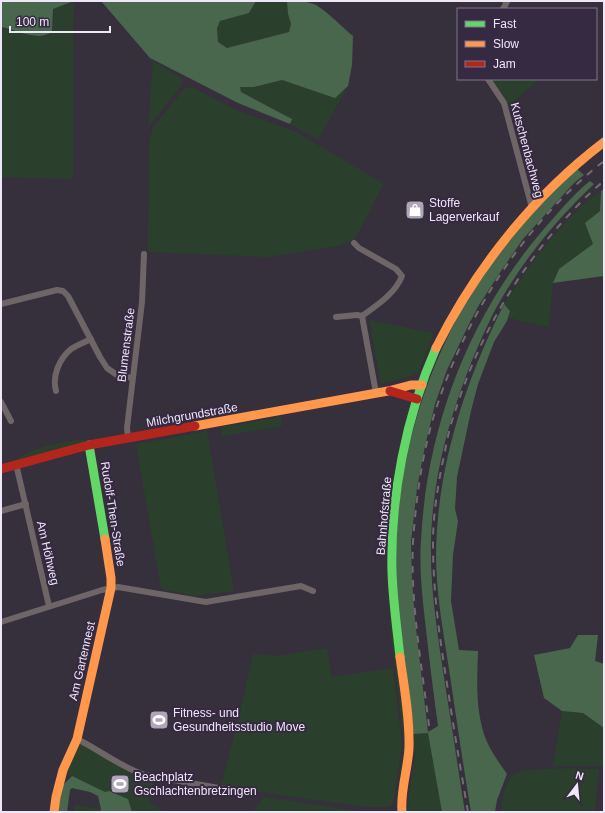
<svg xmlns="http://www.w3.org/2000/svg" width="605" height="813" font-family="Helvetica,sans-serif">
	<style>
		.green { fill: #2a402c }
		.forest { fill: #49674c }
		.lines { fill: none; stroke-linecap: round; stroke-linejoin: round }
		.street { stroke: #6d6566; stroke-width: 6 }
		.fast { stroke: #63d668; stroke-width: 9 }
		.slow { stroke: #ff974d; stroke-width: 9 }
		.jam { stroke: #b3261e; stroke-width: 9 }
		.rail { stroke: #736d71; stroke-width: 2; stroke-dasharray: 7 7; stroke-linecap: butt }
		.labels { text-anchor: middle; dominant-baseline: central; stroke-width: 4; stroke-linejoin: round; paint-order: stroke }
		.street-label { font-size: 12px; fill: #efe6f7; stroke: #362942 }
		.poi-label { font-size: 12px; fill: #efe6f7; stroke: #362942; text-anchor: start }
	</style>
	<rect width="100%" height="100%" fill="#362f3c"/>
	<path class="green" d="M256,1H287L288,14L291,24L289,32L227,48L218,42L216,28L220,21L249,13Z
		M75,2L73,17V179L1,177V28L31,35L46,37L53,32L54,9Z
		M153,61L183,79L181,86L150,125L148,131Z
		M491,79H539L507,108L503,94Z
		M282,80L335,97L348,86L318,140L290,124L292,119L241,92L239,87H254Z
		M192,87L236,110L296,132L381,182L383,185L356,237L350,242L337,246L268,257L148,252L149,141L153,127L185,88Z
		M601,191L600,211L585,223L593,244L559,269L553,283L549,327L508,318L510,311L504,304C531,264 561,219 601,191Z
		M369,320L434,333L419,371L412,376L381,384Z
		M406,405L408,419L389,568H387L388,533L391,498L396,463L406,419Z
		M281,417L282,426L222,436L221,427Z
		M207,431L234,591L195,596L161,589L136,444Z
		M84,439L85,442L15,460C31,448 63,441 84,439Z
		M389,571L393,634L405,732V756L398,801L396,803L404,744L391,634L387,572Z
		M327,648L332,677L393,668L402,744L393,805L388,807H368L221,787L240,712L253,654L278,656Z
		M562,711L583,713L604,728V766H553Z
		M428,732L442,812H408L409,795L415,756L413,734Z
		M83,744L132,774L151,779L153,784L149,802L164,812H132L128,799L105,792L67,774L78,745Z
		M599,769L595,812H501C503,801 504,782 513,775C524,766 582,769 599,769Z
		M264,797L366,812H250L254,810Z
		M75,805L101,809L100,812H73Z"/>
	<path class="forest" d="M1,1H74L53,9L52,32C37,42 18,30 1,27Z
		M101,1H256L249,13L220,21L217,28L218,42L227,48L289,32L291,24L288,14L287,1C296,1 308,1 316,5C329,13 341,26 353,36L352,65L348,86L335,98L282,80L254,87H240L241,92L292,119L290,124L238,103L150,58Z
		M576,168L584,175L574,183L523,239L501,271L479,305L469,324L447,370L435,404L425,446L417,488L411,542L412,580L415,620L428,732L438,726C433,691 429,656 425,621C422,594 419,567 421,540C427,423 472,309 550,222C563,207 575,193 590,181L594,184C557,219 524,259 499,303C489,320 481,340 473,358C449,417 432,479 431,543C430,590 438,637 445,684C452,727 458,769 465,812H442L428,733L413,734C406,680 396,625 396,570C394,455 432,342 500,250C523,220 550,194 576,168Z
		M604,189V276L553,283L559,269L593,244L585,223L600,211L601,191Z
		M504,304L510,311L507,321L494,342L478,384L471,411L457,477L455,509L458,521L453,555L451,601L459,650L478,651C477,681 475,713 487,742C492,753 500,764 507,774L497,800L495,812H471C463,764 456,717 449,669C443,631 436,593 436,555C437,466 465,382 504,304Z
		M578,635H598L595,661L604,664V728L583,713L562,711L544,698L534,655L570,648Z
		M72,776L105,792L109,791L128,799L132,812H100L101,809L98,796L90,792L72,788L70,790L67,812H58L62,786Z"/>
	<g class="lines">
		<path class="street" d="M503,9L507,2L505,1
			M488,79L504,103L532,208
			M354,243L359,248L396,269L402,276C395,294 377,305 362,316L376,393
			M1,304L57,290L63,291L68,296L100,357L107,368L117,375L133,378
			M336,317L357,315L362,316
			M56,391C52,376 59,359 71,349C77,345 85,342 91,339
			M1,402L11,421
			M128,439L127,428L142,302L144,254
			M16,464L49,606
			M1,511L26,504
			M1,622L102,590L118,587L206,602L301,586L313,591
			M77,739C100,750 120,767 145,775L236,791"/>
		<path class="fast" d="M89,445L105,539
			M400,657C397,629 393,601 392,572C390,498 406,416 436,348"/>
		<path class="slow" d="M436,348C476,268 533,196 604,142
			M195,426L388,391L411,385H422
			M400,657C404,687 410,718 409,748C408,769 400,791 402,812
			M54,812L56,797L63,770L77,739L111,588V578L105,539"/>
		<path class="jam" d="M390,391L417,399
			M1,469L89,445L195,426"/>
		<path class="rail" d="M429,726C422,667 410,601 413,542C416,497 423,446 438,403C469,310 526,222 604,161
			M468,812C461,771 454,731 448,690C440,641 433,593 433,543C433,517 437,491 442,465C446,448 448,431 454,415C476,343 514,275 565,219C577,206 590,192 604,181"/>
	</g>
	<defs>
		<symbol id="shop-square" viewBox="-11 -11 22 22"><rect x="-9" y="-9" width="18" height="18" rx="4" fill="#aea6b6" stroke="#362942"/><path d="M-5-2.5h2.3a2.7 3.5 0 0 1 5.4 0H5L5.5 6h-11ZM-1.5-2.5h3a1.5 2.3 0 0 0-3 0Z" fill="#fff"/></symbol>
		<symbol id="stadium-square" viewBox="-11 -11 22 22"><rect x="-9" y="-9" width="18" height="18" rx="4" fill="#aea6b6" stroke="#362942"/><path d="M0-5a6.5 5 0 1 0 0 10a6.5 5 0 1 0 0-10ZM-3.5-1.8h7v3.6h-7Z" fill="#fff"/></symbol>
	</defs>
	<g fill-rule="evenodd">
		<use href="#shop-square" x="404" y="199" width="22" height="22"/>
		<use href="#stadium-square" x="148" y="709" width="22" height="22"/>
		<use href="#stadium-square" x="109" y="773" width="22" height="22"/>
	</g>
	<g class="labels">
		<g class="street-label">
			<text transform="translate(527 150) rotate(75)">Kutschenbachweg</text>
			<text transform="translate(126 345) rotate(-83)">Blumenstraße</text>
			<text transform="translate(192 415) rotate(-10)">Milchgrundstraße</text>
			<text transform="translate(113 514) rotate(81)">Rudolf-Then-Straße</text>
			<text transform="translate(384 516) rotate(-85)">Bahnhofstraße</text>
			<text transform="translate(48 553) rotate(77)">Am Höhweg</text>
			<text transform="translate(82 661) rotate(-77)">Am Gartennest</text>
		</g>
		<g class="poi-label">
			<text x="429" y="203">Stoffe<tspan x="429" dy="14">Lagerverkauf</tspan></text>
			<text x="173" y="713">Fitness- und<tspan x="173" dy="14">Gesundheitsstudio Move</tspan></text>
			<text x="134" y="777">Beachplatz<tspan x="134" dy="14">Gschlachtenbretzingen</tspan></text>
		</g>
	</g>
	<rect width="605" height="813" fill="none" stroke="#efe6f7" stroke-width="4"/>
	<rect x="457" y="8" width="140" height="72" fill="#362942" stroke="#80758a"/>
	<rect x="465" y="21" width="20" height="6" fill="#63d668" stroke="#80758a"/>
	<text x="493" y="28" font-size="12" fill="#efe6f7">Fast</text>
	<rect x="465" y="41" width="20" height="6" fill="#ff974d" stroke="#80758a"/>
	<text x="493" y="48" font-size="12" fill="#efe6f7">Slow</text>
	<rect x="465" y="61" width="20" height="6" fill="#b3261e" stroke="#80758a"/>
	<text x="493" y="68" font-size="12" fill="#efe6f7">Jam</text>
	<g transform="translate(577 785) rotate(16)" stroke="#362942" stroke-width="3" paint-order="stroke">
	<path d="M0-3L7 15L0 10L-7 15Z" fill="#efe6f7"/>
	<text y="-6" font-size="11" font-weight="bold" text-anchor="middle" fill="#efe6f7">N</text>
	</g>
	<path d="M10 26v6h100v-6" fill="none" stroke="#efe6f7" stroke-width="2"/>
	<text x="16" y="26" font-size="12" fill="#efe6f7" stroke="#362942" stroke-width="3" paint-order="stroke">100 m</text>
</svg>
